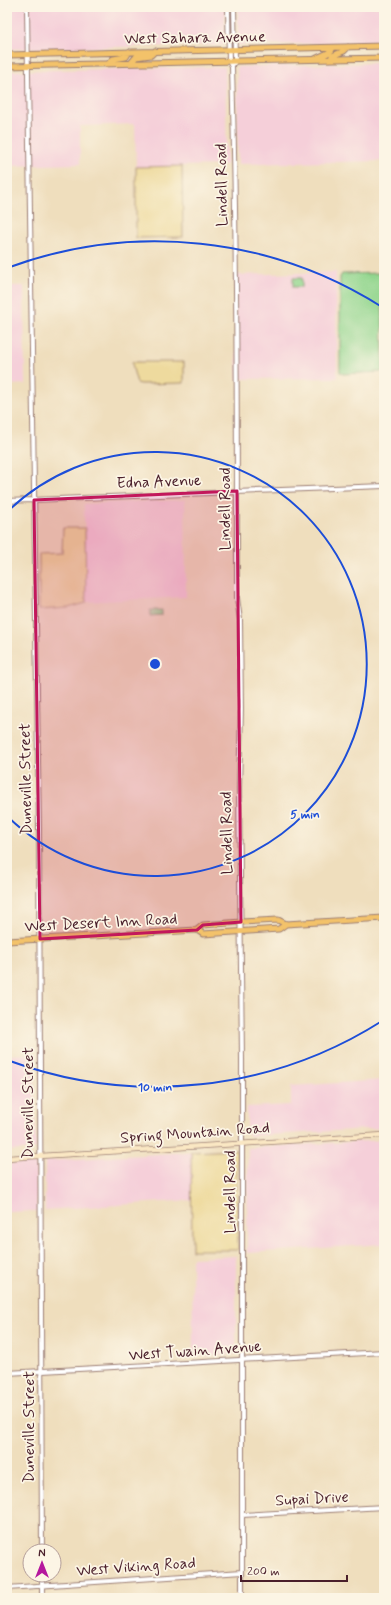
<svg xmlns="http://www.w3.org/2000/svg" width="391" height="1605" font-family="Mynerve,sans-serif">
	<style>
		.built { fill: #f5cfd9 }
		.green { fill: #92d68e; stroke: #6e7a5c }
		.sand { fill: #eeda9e; stroke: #9c7c64 }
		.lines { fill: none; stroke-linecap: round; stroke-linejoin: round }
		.tertiary-casing { stroke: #9c7e74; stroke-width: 6 }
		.secondary-casing { stroke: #9c7e74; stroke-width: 6 }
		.primary-casing { stroke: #9c7e74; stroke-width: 7 }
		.tertiary { stroke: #fff; stroke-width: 4 }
		.secondary { stroke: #fae7c3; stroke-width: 4.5 }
		.primary { stroke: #f3c26a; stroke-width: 5 }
		.marked { fill: #c2185b; fill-opacity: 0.2; stroke: #c2185b; stroke-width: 3; stroke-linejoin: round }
		.ring { fill: none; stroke: #1d4ed8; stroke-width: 2 }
		.labels { text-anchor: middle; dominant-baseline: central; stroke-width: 3.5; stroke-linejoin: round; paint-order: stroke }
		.street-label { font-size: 16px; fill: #4a1f2b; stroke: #fcf5e5 }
		.centre { fill: #1d4ed8; stroke: #fcf5e5; stroke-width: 2 }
		.ring-label { font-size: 12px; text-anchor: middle; font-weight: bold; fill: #1d4ed8; stroke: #fcf5e5; stroke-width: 3.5; stroke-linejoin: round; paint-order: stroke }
	</style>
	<rect width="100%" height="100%" fill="#fcf5e5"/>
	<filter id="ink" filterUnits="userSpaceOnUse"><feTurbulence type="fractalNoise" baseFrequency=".025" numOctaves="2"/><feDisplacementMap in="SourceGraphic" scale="8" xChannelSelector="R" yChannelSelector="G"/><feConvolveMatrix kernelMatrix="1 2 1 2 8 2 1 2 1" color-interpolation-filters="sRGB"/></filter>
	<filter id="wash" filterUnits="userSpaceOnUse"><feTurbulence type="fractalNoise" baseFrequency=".012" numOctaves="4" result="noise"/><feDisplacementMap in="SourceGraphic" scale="16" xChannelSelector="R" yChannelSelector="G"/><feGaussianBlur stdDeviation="0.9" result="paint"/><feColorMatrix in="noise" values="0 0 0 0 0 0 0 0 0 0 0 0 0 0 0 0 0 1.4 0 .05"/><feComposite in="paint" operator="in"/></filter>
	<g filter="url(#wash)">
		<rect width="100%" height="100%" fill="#efdebd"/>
		<path class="built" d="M7,7H225V45L7,49Z
			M238,7H384V42L238,45Z
			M384,63V161L238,164L237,67Z
			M225,67L227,165L136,167L135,124L80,126V164L7,166V71Z
			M336,272L337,378L237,379L235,275Z
			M7,286H24L25,384L7,385Z
			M185,500L186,597L86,602L84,504Z
			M31,1054L34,1057L36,1149L7,1151V1055Z
			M384,1080V1128L252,1136L249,1135L247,1132V1107L291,1105V1086Z
			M384,1140V1244L247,1253L248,1148Z
			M191,1152V1200L45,1210V1161Z
			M36,1162L37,1211L7,1212V1164Z
			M236,1256V1354L193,1357L192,1258Z"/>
		<path class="green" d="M380,273L382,276L383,370L381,372L343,374L340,372V277L342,274Z
			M293,278H302V287H293Z
			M150,610H162V615L150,616Z"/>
		<path class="sand" d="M182,166L183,237L136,238V167Z
			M132,362H184V383L141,384L137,383L133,369Z
			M63,528H85L86,603L68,608L39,610V554L62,553Z
			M237,1150L238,1250H192L191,1152Z"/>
	</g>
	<g filter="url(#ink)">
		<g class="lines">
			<defs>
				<path id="tertiary" d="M27,7L39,830L42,1551
					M228,7L229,61L232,67C237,244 237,421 237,598L240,620L241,710L239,788L242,1059V1598
					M234,63L235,61L234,7
					M7,501L384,486
					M7,1373L384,1352
					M242,1515L384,1507
					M42,1575V1598
					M7,1588L242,1572"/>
				<path id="secondary" d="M7,1158L384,1135"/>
				<path id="primary" d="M7,55L384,46
					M315,59C321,55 331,54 333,48
					M331,59L332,56L344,51L348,47
					M109,63L113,59L126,57L129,52
					M131,63L136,57L151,55L155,51
					M7,66L384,58
					M197,930L203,925L241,922L278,920L286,924L384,918
					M7,941L197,930L203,934L279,929L286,924"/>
			</defs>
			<use href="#tertiary" class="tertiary-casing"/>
			<use href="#secondary" class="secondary-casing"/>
			<use href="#primary" class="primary-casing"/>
			<use href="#tertiary" class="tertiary"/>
			<use href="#secondary" class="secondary"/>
			<use href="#primary" class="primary"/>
		</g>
	</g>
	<path class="marked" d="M237,491L241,922L203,925L197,930L40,939L34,500Z"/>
	<g class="ring">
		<path d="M8 511A212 212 0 1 1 8 817"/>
		<path d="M382 1021A423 423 0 0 1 10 1061M10 267A423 423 0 0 1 382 307"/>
	</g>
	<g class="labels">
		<g class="street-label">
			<text transform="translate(195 38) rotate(-1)">West Sahara Avenue</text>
			<text transform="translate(222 185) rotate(-91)">Lindell Road</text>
			<text transform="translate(159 482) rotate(-2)">Edna Avenue</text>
			<text transform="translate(225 509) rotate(-90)">Lindell Road</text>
			<text transform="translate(26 779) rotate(-91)">Duneville Street</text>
			<text transform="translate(227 833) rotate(-91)">Lindell Road</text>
			<text transform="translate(101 923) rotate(-3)">West Desert Inn Road</text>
			<text transform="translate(28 1103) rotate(-90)">Duneville Street</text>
			<text transform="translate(195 1133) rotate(-4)">Spring Mountain Road</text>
			<text transform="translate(230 1192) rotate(-90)">Lindell Road</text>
			<text transform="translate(195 1351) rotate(-4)">West Twain Avenue</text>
			<text transform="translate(29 1427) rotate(-90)">Duneville Street</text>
			<text transform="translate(312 1499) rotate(-3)">Supai Drive</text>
			<text transform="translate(136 1567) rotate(-4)">West Viking Road</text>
		</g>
	</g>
	<circle cx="155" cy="664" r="6" class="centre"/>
	<g class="ring-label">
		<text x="305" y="818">5 min</text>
		<text x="155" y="1091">10 min</text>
	</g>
	<rect width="391" height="1605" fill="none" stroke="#fcf5e5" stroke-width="24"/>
	<g transform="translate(42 1563)"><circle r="19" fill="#fcf5e5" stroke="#b59f9b"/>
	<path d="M0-3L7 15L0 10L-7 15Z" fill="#b5179e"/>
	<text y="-6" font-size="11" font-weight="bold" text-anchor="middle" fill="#4a1f2b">N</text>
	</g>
	<path d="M241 1575v6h106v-6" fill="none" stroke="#4a1f2b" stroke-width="2"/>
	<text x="247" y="1575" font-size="12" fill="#4a1f2b" stroke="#fcf5e5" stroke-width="3" paint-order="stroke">200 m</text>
</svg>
